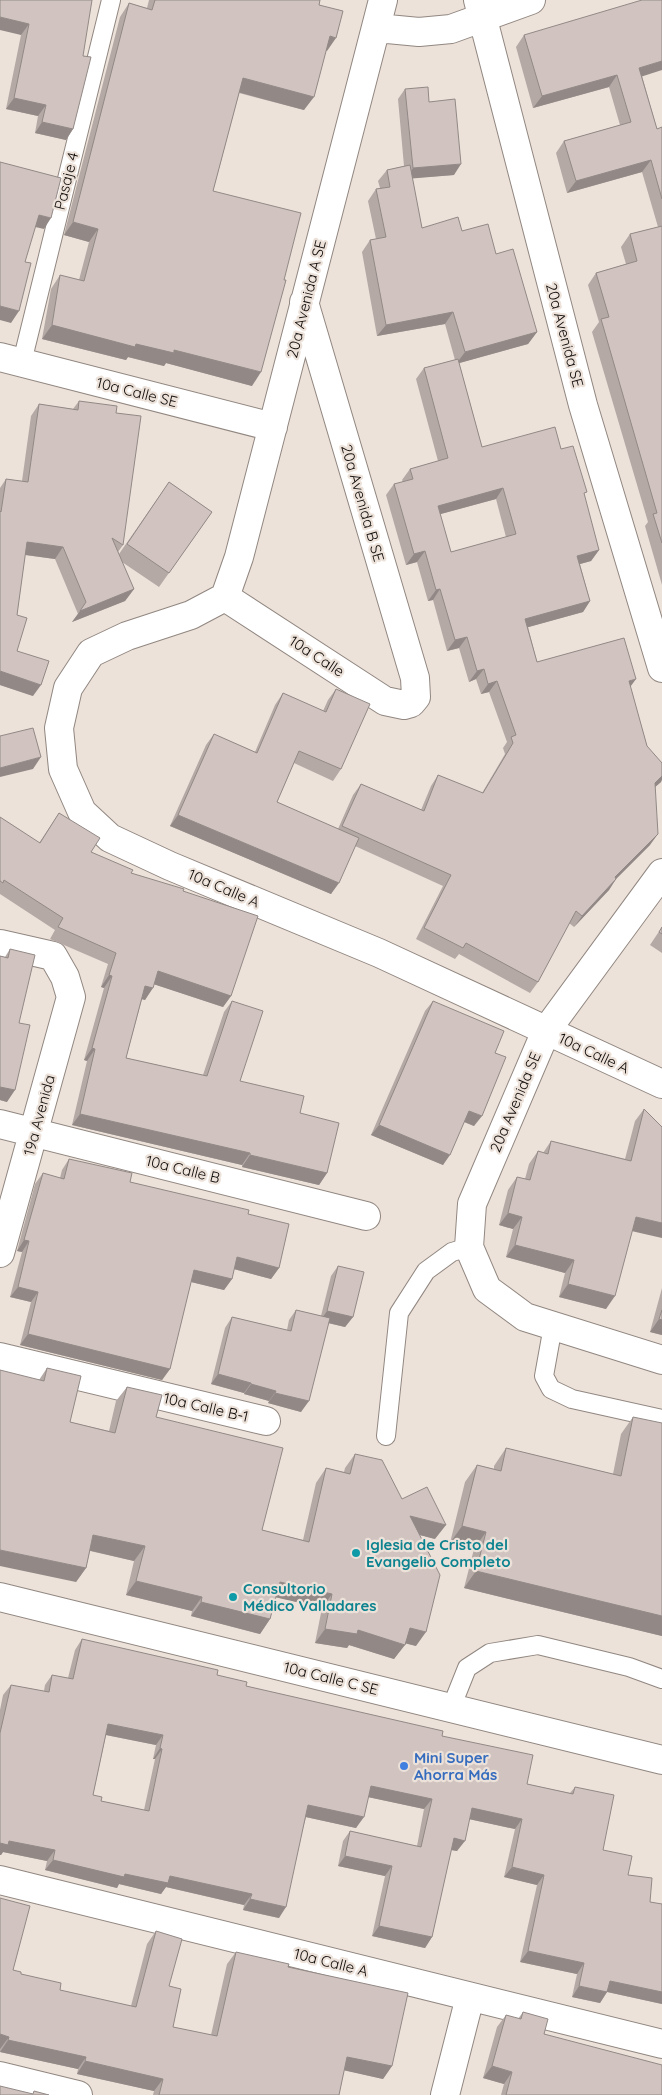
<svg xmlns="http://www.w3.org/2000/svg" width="662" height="2095" font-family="Quicksand,sans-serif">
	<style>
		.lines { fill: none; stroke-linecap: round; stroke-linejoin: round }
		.lane-casing { stroke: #918780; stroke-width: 20 }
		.street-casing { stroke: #918780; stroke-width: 30 }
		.secondary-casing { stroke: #918780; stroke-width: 30 }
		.lane { stroke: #fff; stroke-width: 18 }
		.street { stroke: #fff; stroke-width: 28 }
		.secondary { stroke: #fff; stroke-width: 28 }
		.wall { fill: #b4a9a5; fill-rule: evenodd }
		.shaded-wall { fill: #928986 }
		.building { fill: #d1c4c0; stroke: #928986; fill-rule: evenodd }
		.culture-dot { fill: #0f9aa8; stroke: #ede2da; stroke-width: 2 }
		.shop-dot { fill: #3f7fe0; stroke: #ede2da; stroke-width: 2 }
		.labels { text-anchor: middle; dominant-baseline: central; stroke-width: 4.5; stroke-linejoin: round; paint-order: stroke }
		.street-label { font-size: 15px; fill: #0f0b09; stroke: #ede2da }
		.culture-label { font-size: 15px; font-weight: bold; fill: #0d838f; stroke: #ede2da; text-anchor: start }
		.shop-label { font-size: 15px; font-weight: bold; fill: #366cbe; stroke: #ede2da; text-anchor: start }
	</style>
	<rect width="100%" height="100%" fill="#ede2da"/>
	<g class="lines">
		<defs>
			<path id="lane" d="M22,362L111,0
				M553,1326L544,1376L551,1389L572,1399L662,1419
				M386,1436L399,1313L426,1271L452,1252L469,1247
				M451,1708L467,1668L490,1653L538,1645L629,1667L662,1679"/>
			<path id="street" d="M478,0L583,405L662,668
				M377,28L419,32L451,29L531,0
				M0,357L273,427
				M225,597L191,615L127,636L91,653L68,688L59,728L63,769L82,812L110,838L170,866L379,953L662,1084
				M225,597L385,701L404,705L411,703L416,697L415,678L304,302
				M225,597L239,557L383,0
				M662,873L546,1031L472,1204L469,1247L487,1289L525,1317L662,1360
				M0,944L53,956L65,977L71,997L0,1253
				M0,1124L366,1216
				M0,1357L266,1421
				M0,1880L662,2044
				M0,2076L78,2095
				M445,2095L470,1997"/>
			<path id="secondary" d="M0,1597L662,1760"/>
		</defs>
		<use href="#lane" class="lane-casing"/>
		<use href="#street" class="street-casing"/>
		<use href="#secondary" class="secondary-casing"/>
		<use href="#lane" class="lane"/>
		<use href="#street" class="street"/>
		<use href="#secondary" class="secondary"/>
	</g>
	<path class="wall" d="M0,0L83,56L73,129L66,140L35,133L38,116L6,109L21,35Z
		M149,0H320L319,5L327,51H326L304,110L239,93L213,191L252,386L166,363L164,366L128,357L126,360L42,339L51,289L60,275L79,280L89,242L64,235L120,17L129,3L147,8Z
		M524,35L642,76L657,129L662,127V585L645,526L648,522L592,332L599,322L588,285L596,273L626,264L621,247L630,234L658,227L642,172L567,193L556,153L564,141L620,125L609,87L533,108L516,47Z
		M405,89L429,102L454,175L412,178L422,228L462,231L496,254L537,332L528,344L459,363L482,447L561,449L584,495L599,550L591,561L580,564L590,601L583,612L528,627L537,662L630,687L647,746L661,782L655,787L650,845L616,879L609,890L574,927L569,923L538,982L530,993L459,954L455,959L416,939L443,886L355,846L331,894L170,826L206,745L214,734L255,752L275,705L283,693L323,711L328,700L336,689L341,769L333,781L294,763L277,802L338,829L353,795L361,784L421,810L431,786L438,775L482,793L505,754L503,748L507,742L489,692L481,694L476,679L469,682L459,648L447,651L433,600L428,601L417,562L406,565L386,495L394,484L403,482L402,480L410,469L438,461L416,379L424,368L455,360L445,324L377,336L362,252L370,240L376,239L368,201L376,189L380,188L378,181L387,170L404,166L398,99ZM496,499L506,537L451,552L440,514Z
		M79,401L116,413L123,545L118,552L119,554L169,482L212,512L159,587L122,562L134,589L125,601L72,622L78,614L55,559L25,555L17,615V651L33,696L0,685V488L6,479L22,481L31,416L39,404L73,409Z
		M59,813L91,852L131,873L183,891L231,996L223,1007L154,984L145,1000L142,999L126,1058L203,1075L224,1012L232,1001L240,1081L300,1113L327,1173L319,1185L242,1167V1165L72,1125L87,1061L84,1060L104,988L101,987L108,964L50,939L55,930L0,894V817L39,843Z
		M662,927V953L650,945Z
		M10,949L19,1023L7,1102L0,1100V956L5,957Z
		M433,1001L495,1053L474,1126L464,1122L443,1165L371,1135L425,1011Z
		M644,1109L632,1231L606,1309L559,1297L565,1273L506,1257L513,1229L499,1225L508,1190L517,1177L525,1179L529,1164L538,1151L543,1153L551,1141L625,1159L635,1121Z
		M69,1159L130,1182L248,1214L279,1268L271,1279L234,1269L232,1279L224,1290L191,1282L170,1369L162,1380L20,1345L31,1302L10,1297L22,1252L17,1251L35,1184L43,1173L60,1178L62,1170Z
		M338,1266L353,1317L345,1327L328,1323L301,1412L268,1403L269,1401L244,1394V1393L211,1384L225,1328L232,1317L287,1330L289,1320L296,1310L321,1316L331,1276Z
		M662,1288V1335L650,1332Z
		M47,1368L70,1422L109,1431L116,1401L127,1387L156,1417L262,1530L303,1540L316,1483L326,1468L344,1472L345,1468L355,1454L402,1499L435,1539L420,1535L416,1646L405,1643L394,1659L349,1645L347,1648L315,1643L322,1608L276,1597L270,1619L260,1634L191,1616L192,1611L126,1595L134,1561L90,1551L86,1568L76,1582L39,1380Z
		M633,1417L662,1636L464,1588L474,1549L450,1543L465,1482L477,1465L494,1469V1466L506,1448L613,1474L621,1434Z
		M82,1639L217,1675L246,1686L442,1736L527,1784L570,1793L575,1787L603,1850L628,1875L650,1902L662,1904V2004L607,1992L600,2003L572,1997L577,1974L520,1962L537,1885L504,1877L515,1829L469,1819L457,1851L451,1850L432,1937L425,1948L372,1936L385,1876L338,1866L343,1841L350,1831L417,1846L424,1809L368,1797L356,1828L306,1817L279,1918L243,1910L244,1905L166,1887L161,1894L119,1884L117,1888L45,1870L47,1861L3,1852L1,1855H0V1710L3,1695L11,1685L44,1691L45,1685L52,1675L68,1678L75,1650ZM106,1735L156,1745L153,1759H155L144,1810L101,1801L93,1795Z
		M0,1898L13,1970L21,1974L60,1990L131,2006L147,1944L156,1931L169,1986L173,2027L211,2035L227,1964L236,1952L288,1967L392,2066L383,2079L344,2070L339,2095H153L154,2091L77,2074L78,2069L0,2052Z
		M523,2012L544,2034L662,2095H501L504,2084L483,2078L497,2027L506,2015L518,2019Z"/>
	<path class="shaded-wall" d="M0,17L29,24L21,35L0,30Z
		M330,36L336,38L327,51L321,49Z
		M662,61V70L631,80L639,68Z
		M617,75L609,87L533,108L542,96Z
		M243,78L314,97L304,110L234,91Z
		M14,98L46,105L38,116L6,109Z
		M42,122L73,129L66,140L35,133Z
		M651,160L642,172L567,193L576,181Z
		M461,164L454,175L406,179L413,168Z
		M39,215L51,218L44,229L31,226Z
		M73,222L98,229L89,242L64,235Z
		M0,306L19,311L11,323L0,320Z
		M453,312L445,324L377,336L386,325Z
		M52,325L136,344L174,350L261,372L252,386L166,363L164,366L128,357L126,360L42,339Z
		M537,332L528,344L456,364L465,352Z
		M503,488L496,499L430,517L438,506Z
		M27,542L63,547L55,559L19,554Z
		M599,550L591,561L569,567L577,556Z
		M425,551L417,562L406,565L414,554Z
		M134,589L125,601L72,622L80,611Z
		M440,589L433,600L428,601L436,590Z
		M590,601L583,612L518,630L525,619Z
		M467,637L459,648L447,651L455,640Z
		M484,669L476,679L469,682L477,671Z
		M0,671L41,685L33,696L0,685Z
		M636,679L628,690L629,681Z
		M497,681L489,692L481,694L488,684Z
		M41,757L33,769L0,777V768Z
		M662,776V780L661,782L647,794L655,783Z
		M178,815L339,883L331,894L170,826Z
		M658,834L650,845L616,879L609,890L574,927L582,916L615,877Z
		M158,971L231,996L223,1007L150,983Z
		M109,975L112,976L104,988L101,987Z
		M145,986L153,988L145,1000L137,998Z
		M92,1048L95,1049L87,1061L84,1060Z
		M0,1087L15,1090L7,1102L0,1100Z
		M469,1111L482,1116L474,1126L462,1121Z
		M80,1114L250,1153L242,1165L72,1125Z
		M379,1125L450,1155L443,1165L371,1135Z
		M250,1155L327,1173L319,1185L242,1167Z
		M508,1213L522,1217L513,1229L499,1225Z
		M636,1217L662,1223V1238L627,1230Z
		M24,1240L29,1241L22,1252L17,1251Z
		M515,1245L574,1260L565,1273L506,1257Z
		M237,1257L279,1268L271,1279L230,1268Z
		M194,1270L232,1279L224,1290L187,1281Z
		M568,1284L615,1296L606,1309L559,1297Z
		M18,1287L38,1292L31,1302L10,1297Z
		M327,1311L353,1317L345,1327L320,1321Z
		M659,1319L662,1320V1335L650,1332Z
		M28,1334L170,1369L162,1380L20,1345Z
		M218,1374L251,1383L244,1393L211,1384Z
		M251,1384L276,1391L269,1401L244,1394Z
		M275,1393L309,1401L301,1412L268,1403Z
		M410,1516L446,1525L435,1539L400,1530Z
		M462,1526L486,1532L474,1549L450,1543Z
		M93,1535L145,1546L134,1561L83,1549Z
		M0,1550L86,1568L76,1582L0,1566Z
		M476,1571L662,1616V1636L464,1588Z
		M136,1581L202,1597L192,1611L126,1595Z
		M280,1582L332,1594L322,1608L270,1596Z
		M201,1602L270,1619L260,1634L191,1616Z
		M410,1628L426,1632L416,1646L400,1642Z
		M325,1629L358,1630L405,1645L394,1659L349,1645L347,1648L315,1643Z
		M108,1724L163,1735L156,1745L101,1734Z
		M160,1748L162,1749L155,1759H153Z
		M371,1786L432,1799L424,1809L363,1796Z
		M308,1805L364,1817L356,1828L301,1816Z
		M472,1808L522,1819L515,1829L464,1818Z
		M454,1838L465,1841L457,1851L446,1849Z
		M9,1841L55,1850L47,1861L3,1852L1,1855H0V1843Z
		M345,1856L392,1866L385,1876L338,1866Z
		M53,1860L170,1876L252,1894L244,1905L166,1887L161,1894L119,1884L117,1888L45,1870Z
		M512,1867L544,1875L537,1885L504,1877Z
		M250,1899L286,1907L279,1918L243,1910Z
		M379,1926L432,1937L425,1948L372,1936Z
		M528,1951L584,1963L577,1974L520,1962Z
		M610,1981L662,1992V2004L603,1991Z
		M579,1986L607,1992L600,2003L572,1997Z
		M0,2034L9,2037L0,2049Z
		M8,2040L86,2057L78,2069L0,2052Z
		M347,2057L392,2066L383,2079L338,2069Z
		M85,2061L163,2079L154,2091L77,2074Z
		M492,2066L512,2072L504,2084L483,2078Z"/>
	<path class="building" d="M0,0H92L83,56L91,57L73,129L42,122L46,105L14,98L29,24L0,17Z
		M155,0H320L319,5L343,11L336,38L330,36L314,97L243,78L213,191L301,213L284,280H286L261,372L174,350V353L136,344L135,347L52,325L60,275L84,281L98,229L73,222L129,3L152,10Z
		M642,0H662V61L639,68L657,129L662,127V199L651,160L576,181L564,141L631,122L617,75L542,96L524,35Z
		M428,87L429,102L455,99L461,164L413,168L405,89Z
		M0,162L61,178L51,218L39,215L25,262L31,263L19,311L0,306Z
		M410,165L422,228L458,217L462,231L488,224L496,254L513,249L537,332L465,352L453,312L386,325L370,240L386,237L376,189L390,187L387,170Z
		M662,226V543L653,514L657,513L601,319L609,317L596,273L637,261L630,234Z
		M458,359L482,447L555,427L561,449L573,446L587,492L584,493L599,550L577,556L590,601L525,619L537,662L624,638L636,679L629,681L647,746L662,763V776L655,783L658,834L615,877L616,879L582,916L576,911L538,982L466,943L463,948L424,928L451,875L342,826L361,784L424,811L438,775L483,793L513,743L511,737L516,735L497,681L488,684L484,669L477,671L467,637L455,640L440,589L436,590L425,551L414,554L394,484L413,479L410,469L448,458L424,368ZM503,488L516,534L451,552L438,506Z
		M79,401L117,406L116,413L141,416L123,545L112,538L134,589L80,611L86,602L63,547L27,542L17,615L27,618L17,651L49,661L41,685L0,671V511L1,512L6,479L28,482L39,404L78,410Z
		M169,482L212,512L169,573L127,544Z
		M336,689L370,704L341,769L299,751L277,802L359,838L339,883L178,815L214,734L257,753L283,693L326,712Z
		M33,728L41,757L0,768V736Z
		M59,813L100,838L91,852L133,870L131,873L184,889L183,891L258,916L231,996L158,971L153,988L145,986L126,1058L207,1076L232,1001L263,1011L240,1081L304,1096L300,1113L339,1123L327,1173L250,1155V1153L80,1114L95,1049L92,1048L112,976L109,975L116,953L58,927L63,918L4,880L3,883L0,881V817L40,843Z
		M662,927V934L659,932Z
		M10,949L35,955L19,1023L30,1025L15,1090L0,1087V956L8,958Z
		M433,1001L504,1031L495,1053L506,1057L482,1116L469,1111L450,1155L379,1125Z
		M644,1109L662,1127V1223L636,1217L615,1296L568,1284L574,1260L515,1245L522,1217L508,1213L517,1177L530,1180L538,1151L548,1154L551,1141L631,1161Z
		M69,1159L132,1173L130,1182L249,1210L248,1214L289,1224L279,1268L237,1257L232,1279L194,1270L170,1369L28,1334L38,1292L18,1287L29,1241L24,1240L43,1173L64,1179Z
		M338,1266L364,1272L353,1317L327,1311Z
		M296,1310L330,1318L309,1401L275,1393L276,1391L251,1384V1383L218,1374L232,1317L291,1331Z
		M662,1310V1320L659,1319Z
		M47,1368L81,1376L70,1422L115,1433L127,1387L162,1395L156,1417L283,1448L262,1530L309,1542L326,1468L350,1474L355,1454L382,1460L402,1499L427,1487L446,1525L410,1516L440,1575L426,1632L410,1628L405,1645L358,1630L357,1634L325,1629L332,1594L280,1582L270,1619L201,1602L202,1597L136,1581L145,1546L93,1535L86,1568L0,1550V1370L44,1381Z
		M633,1417L662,1423V1616L476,1571L486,1532L462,1526L477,1465L501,1471L506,1448L621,1476Z
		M82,1639L218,1670L217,1675L247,1682L246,1686L443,1731L442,1736L533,1755L527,1784L573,1794L575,1787L614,1795L603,1850L632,1856L628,1875L652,1878L650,1902L662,1904V1992L610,1981L607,1992L579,1986L584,1963L528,1951L544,1875L512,1867L522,1819L472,1808L465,1841L454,1838L432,1937L379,1926L392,1866L345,1856L350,1831L421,1847L432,1799L371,1786L364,1817L308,1805L286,1907L250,1899L252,1894L170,1876L168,1883L125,1874L124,1877L53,1860L55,1850L9,1841L8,1845L0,1843V1733L11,1685L49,1692L52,1675L73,1679ZM108,1724L163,1735L160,1748L162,1749L149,1811L101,1801L102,1797L93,1795Z
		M0,1898L30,1906L13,1970L21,1972V1974L61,1983L60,1990L136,2007L156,1931L182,1939L169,1986L181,1989L173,2027L217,2036L236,1952L289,1964L288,1967L408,1993L392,2066L347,2057L339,2095H159L163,2079L85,2061L86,2057L8,2040L9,2037L0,2034Z
		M523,2012L548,2019L544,2034L662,2065V2095H506L512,2072L492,2066L506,2015L521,2019Z
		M0,2086L33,2094L34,2091L49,2095H0Z"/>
	<g class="culture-dot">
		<circle cx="356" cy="1553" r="5"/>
		<circle cx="233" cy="1597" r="5"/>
	</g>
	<circle class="shop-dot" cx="404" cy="1766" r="5"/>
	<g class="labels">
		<g class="street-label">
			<text transform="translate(66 181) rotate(-76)">Pasaje 4</text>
			<text transform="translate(306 299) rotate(-76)">20a Avenida A SE</text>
			<text transform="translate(565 335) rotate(75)">20a Avenida SE</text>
			<text transform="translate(137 392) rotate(14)">10a Calle SE</text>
			<text transform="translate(363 503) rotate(74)">20a Avenida B SE</text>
			<text transform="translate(317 656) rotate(33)">10a Calle</text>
			<text transform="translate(224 888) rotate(23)">10a Calle A</text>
			<text transform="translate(594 1053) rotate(25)">10a Calle A</text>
			<text transform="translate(515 1102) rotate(-67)">20a Avenida SE</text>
			<text transform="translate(39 1115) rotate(-75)">19a Avenida</text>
			<text transform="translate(183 1169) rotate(14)">10a Calle B</text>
			<text transform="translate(206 1407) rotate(13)">10a Calle B-1</text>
			<text transform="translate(331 1678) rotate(14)">10a Calle C SE</text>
			<text transform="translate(331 1962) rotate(14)">10a Calle A</text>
		</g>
		<g class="culture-label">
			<text x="366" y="1544">Iglesia de Cristo del<tspan x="366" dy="17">Evangelio Completo</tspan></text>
			<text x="243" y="1588">Consultorio<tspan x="243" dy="17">Médico Valladares</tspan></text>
		</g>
		<g class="shop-label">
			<text x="414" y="1757">Mini Super<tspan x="414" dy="17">Ahorra Más</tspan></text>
		</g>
	</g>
</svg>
